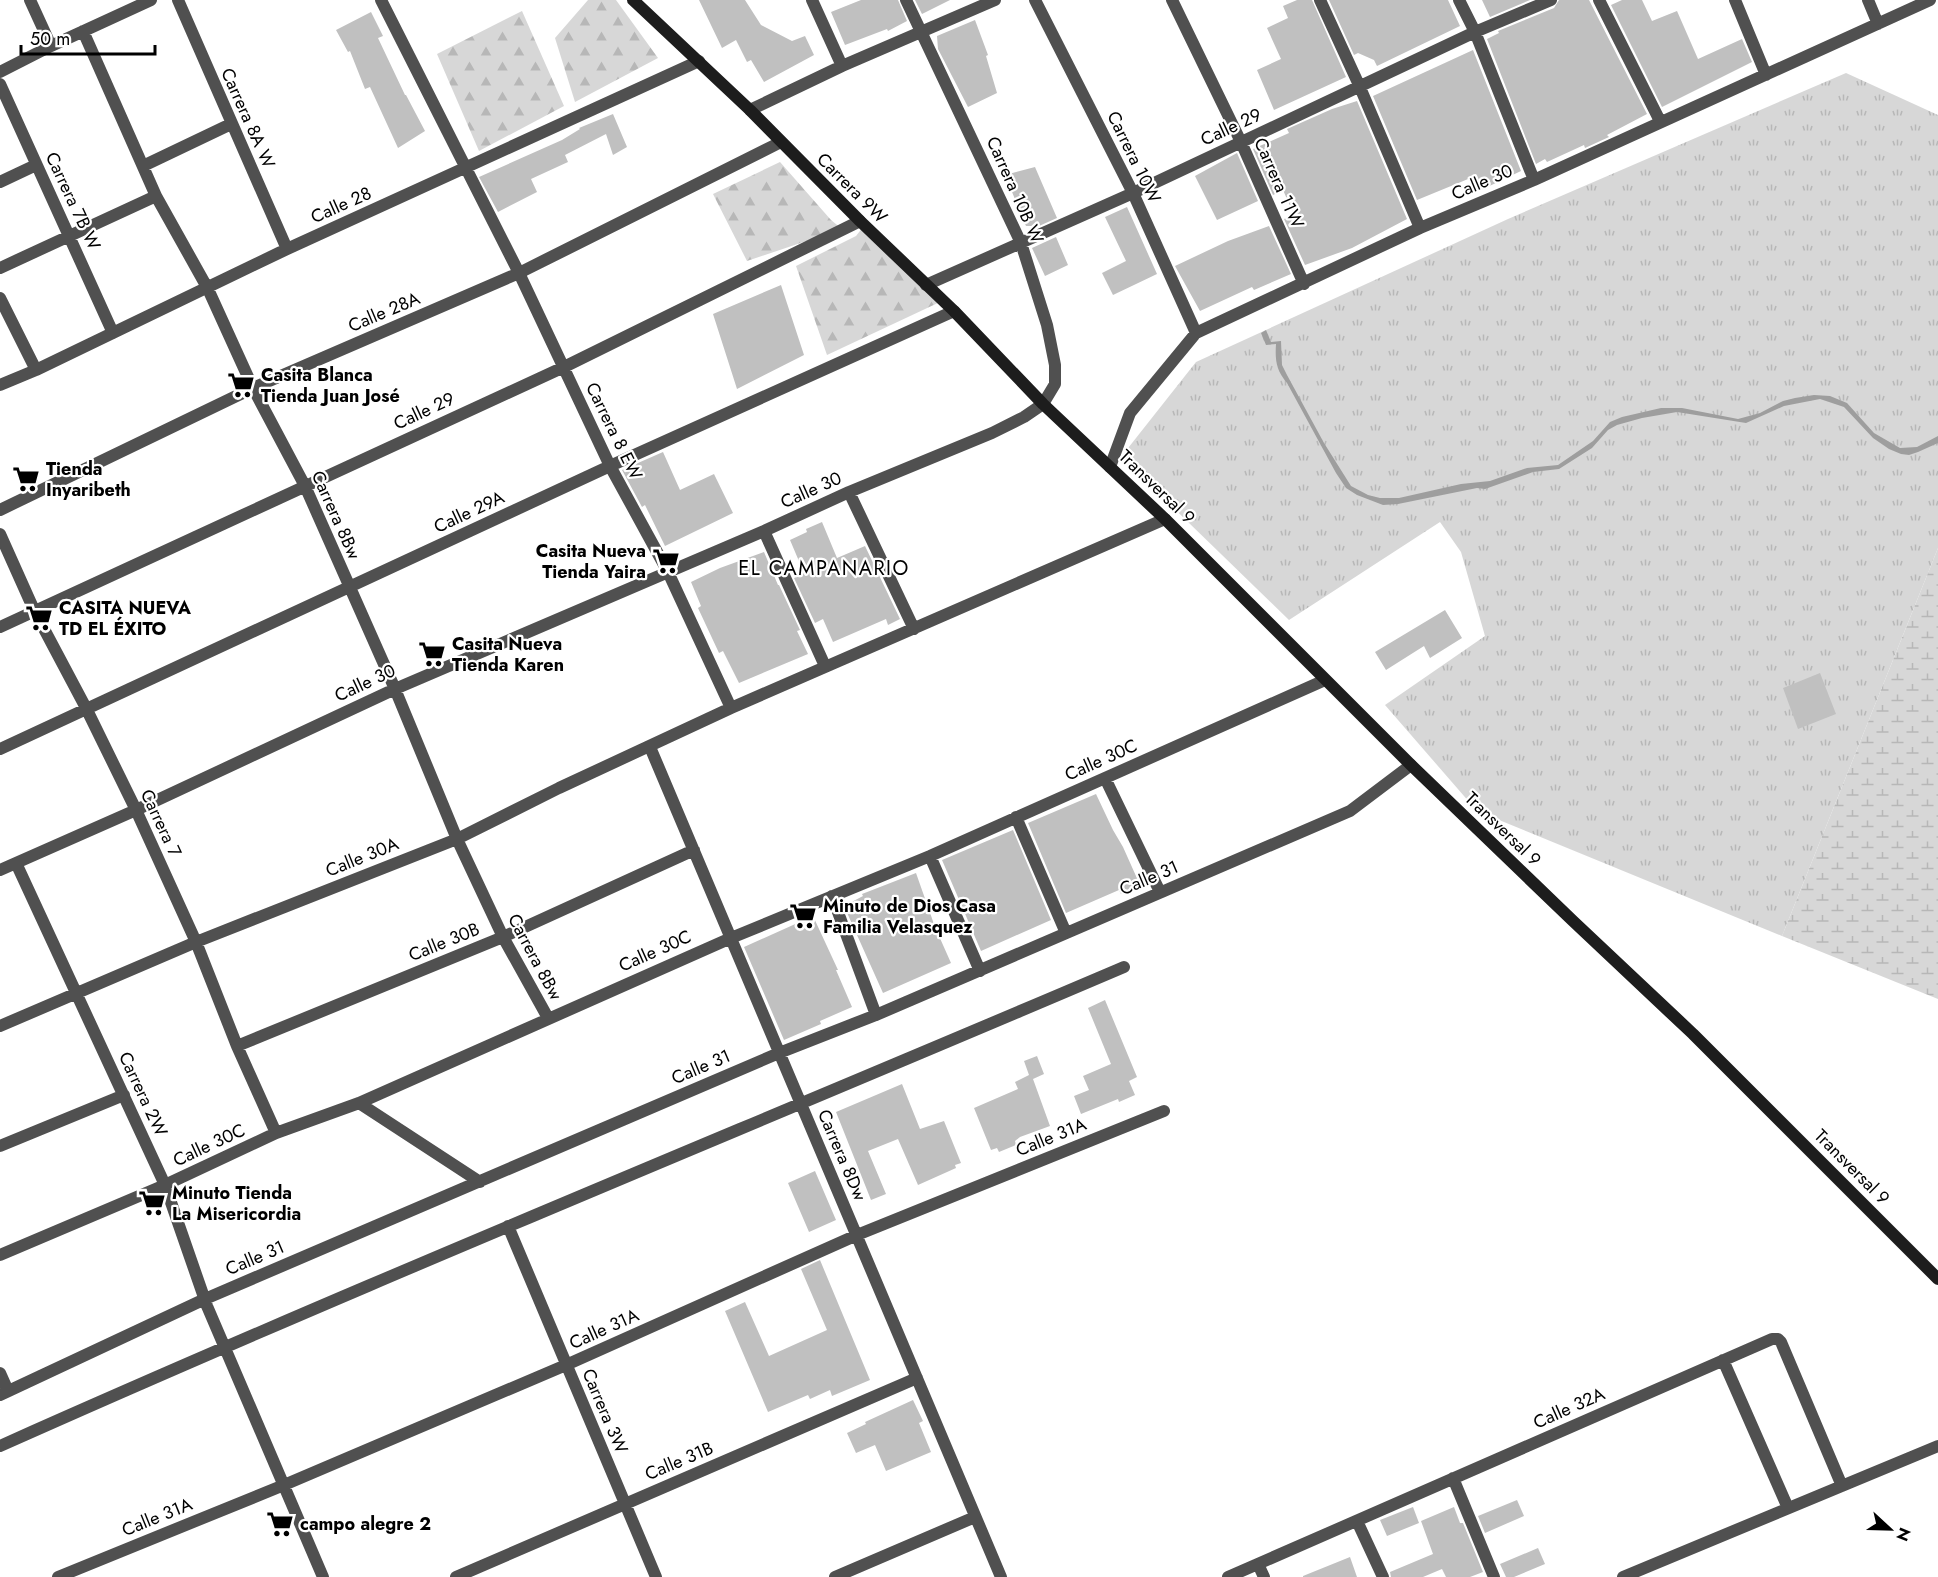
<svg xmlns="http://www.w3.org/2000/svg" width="1938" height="1577" font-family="Jost,sans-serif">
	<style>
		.grass { fill: url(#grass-tufts) }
		.forest { fill: url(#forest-firs) }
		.wetland { fill: url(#wetland-marsh) }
		.water { fill: #9e9e9e }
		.building { fill: #c0c0c0 }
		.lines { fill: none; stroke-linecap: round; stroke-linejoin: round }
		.minor { stroke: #505050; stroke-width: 12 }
		.secondary { stroke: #1d1d1d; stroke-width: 12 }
		.labels { text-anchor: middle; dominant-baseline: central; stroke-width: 4.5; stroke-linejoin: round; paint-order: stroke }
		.street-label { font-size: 18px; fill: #000; stroke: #fff }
		.poi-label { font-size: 18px; font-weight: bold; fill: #000; stroke: #fff; text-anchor: start }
		.neighbourhood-label { font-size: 20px; letter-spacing: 1.5px; fill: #000; stroke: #fff }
	</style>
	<defs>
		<pattern id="grass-tufts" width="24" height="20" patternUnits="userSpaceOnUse" patternTransform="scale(1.5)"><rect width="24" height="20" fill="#d7d7d7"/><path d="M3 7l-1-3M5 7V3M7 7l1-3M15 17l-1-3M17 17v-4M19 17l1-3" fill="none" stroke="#b7b7b7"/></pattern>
		<pattern id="forest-firs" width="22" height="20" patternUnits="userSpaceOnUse" patternTransform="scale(1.5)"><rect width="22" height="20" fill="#d7d7d7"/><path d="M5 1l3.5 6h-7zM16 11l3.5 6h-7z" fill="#b7b7b7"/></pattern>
		<pattern id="wetland-marsh" width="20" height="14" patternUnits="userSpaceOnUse" patternTransform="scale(1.5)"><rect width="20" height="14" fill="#d7d7d7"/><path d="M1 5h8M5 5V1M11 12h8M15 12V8" fill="none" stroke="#b7b7b7"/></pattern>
	</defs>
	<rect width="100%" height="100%" fill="#fff"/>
	<path class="grass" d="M1846,73L1938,115V548L1782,936L1477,811L1385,705L1485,636L1461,552L1440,522L1289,620L1121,457L1196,362L1508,219Z"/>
	<path class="forest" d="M588,0H616L658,58L575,102L555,38Z
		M522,11L564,106L479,151L437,54Z
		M780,162L831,220L842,229L747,261L713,194Z
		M863,227L940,302L827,355L796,266L856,236Z"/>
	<path class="wetland" d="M1938,548V999L1782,936Z"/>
	<path class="water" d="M1266,330L1271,342L1281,341L1282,365L1287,375L1324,443L1351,486L1368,495L1380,498H1399L1461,484L1490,481L1527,468L1558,465L1593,441L1610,422L1622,417L1661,408H1682L1738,419L1760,413L1783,401L1795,398L1814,395L1830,396L1847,403L1874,433L1900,448L1917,447L1938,436V443L1918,452L1909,455L1901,454L1889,449L1873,438L1844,407L1820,399L1784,406L1746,423L1677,412L1642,418L1617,425L1608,430L1592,448L1559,469L1533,472L1485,489L1477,488L1398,504L1383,505L1357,495L1346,488L1336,473L1287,383C1276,370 1275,360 1276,344L1266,345L1261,333Z"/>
	<path class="building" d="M699,0H745L761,25L792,41L805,36L814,55L764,82L751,60L747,62L736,40L722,48Z
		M861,0H898L907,21L888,31L887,29L845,45L831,12Z
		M915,0H950L922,14Z
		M1297,0H1312L1346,77L1274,110L1257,70L1281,59L1267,28L1288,18L1283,6Z
		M1329,0H1448L1460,26L1377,66L1374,60L1358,53L1354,55Z
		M1482,0H1530L1490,17Z
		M1559,0H1589L1647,114L1607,135L1609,137L1585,148L1584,145L1547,162L1545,159L1536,164L1487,39L1499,33L1498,31L1554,8Z
		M1622,0H1642L1652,21L1677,11L1698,59L1742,39L1752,62L1662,107L1611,5Z
		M371,12L383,36L378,38L405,95H406L425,131L398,148L370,87L365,89L350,51L348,52L336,30Z
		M975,20L988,55L986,56L997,93L968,107L938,49L937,36Z
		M1473,50L1521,171L1479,191L1473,177L1417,200L1373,96Z
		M1357,101L1407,219L1352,248L1305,265L1284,219L1294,215L1283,190L1273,195L1253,149L1289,133L1287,129L1332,109Z
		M613,114L627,147L613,155L606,134L565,155L568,162L531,179L537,192L498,212L479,177L562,140L580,129L579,128Z
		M1237,153L1258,201L1217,220L1195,176Z
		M1035,167L1057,218L1039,226H1026L1005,175Z
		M1127,207L1157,274L1113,295L1102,273L1126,261L1105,217Z
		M1269,226L1291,274L1254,290L1252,287L1200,311L1175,266L1228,241Z
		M1056,237L1068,265L1045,276L1032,248Z
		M781,285L804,355L737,389L713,314Z
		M663,452L680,490L714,474L733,513L665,546L645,505L642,507L622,470Z
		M822,522L837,558L865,546L900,619L888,625L886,619L833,642L823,619L815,623L794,578L804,573L790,540L807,532L806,529Z
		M764,552L778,585H779L800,630L797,631L808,654L739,683L723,651L719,653L698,608L701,606L691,582L720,568Z
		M1445,610L1462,638L1430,658L1424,646L1386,670L1375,652Z
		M1820,673L1836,714L1798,729L1783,688Z
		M1096,794L1113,830L1123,847L1140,885L1121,894L1119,890L1066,913L1028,823Z
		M1013,830L1051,920L981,951L942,860Z
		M916,873L935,927L951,963L883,993L844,906L863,896L862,894Z
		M813,916L838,970H836L852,1007L820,1021L821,1024L784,1040L744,947Z
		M1105,1000L1137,1077L1129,1081L1135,1095L1119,1102L1118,1099L1081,1114L1074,1096L1089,1090L1083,1076L1111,1064L1088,1008Z
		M1037,1056L1044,1074L1033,1079L1050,1126L1020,1137L1015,1141L1016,1145L999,1152L997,1148L991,1150L974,1108L1018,1089L1015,1082L1029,1075L1024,1061Z
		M902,1084L920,1129L944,1121L961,1163L955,1165L956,1168L918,1185L898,1139L868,1151L886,1194L871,1200L836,1112Z
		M815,1171L836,1220L809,1232L788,1183Z
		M820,1260L870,1380L832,1396L830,1390L810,1399L808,1395L768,1412L725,1311L745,1302L769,1356L827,1330L801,1269Z
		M913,1400L923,1421L919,1423L931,1452L886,1471L875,1445L856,1453L847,1433L866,1424L865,1422Z
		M1517,1500L1524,1516L1485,1533L1478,1516Z
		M1413,1507L1419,1523L1387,1536L1380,1520Z
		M1454,1507L1460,1523H1463L1483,1572L1470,1577H1446L1442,1569L1423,1577H1391L1390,1572L1433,1554L1421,1521Z
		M1538,1548L1545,1564L1514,1577H1506L1500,1564Z
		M1350,1557L1357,1577H1303V1576Z"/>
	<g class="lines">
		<path class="minor" d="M30,0L51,46
			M178,0L287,249
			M381,0L519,273L610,466L668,572L731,708
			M812,0L842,66
			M1035,0L1133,193L1196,333
			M1172,0L1241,142L1304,284
			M1320,0L1359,85L1420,228
			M1459,0L1475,32L1534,180
			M1599,0L1660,121
			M1735,0L1766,75
			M1868,0L1878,24
			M83,31L156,196L208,289L253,388L305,486L395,689L457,839L503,937L548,1018
			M0,72L51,46L151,0
			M0,84L113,333
			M750,110L842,66L995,0
			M143,166L231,124
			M0,182L36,165
			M0,268L156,196
			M926,285L1133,193L1475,32L1551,0
			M0,298L36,370
			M0,385L36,370L287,249L699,61
			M1110,467L1130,413L1196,333L1420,228L1534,180L1930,0
			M849,492L914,629
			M0,510L253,388L519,273L781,142
			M764,531L825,666
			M0,534L34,610L86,708L136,810L196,942L237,1046L276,1133
			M0,627L564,367L860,221
			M650,747L1001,1577
			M0,749L610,466L954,311
			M1105,778L1160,892
			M1016,817L1066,933
			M930,856L980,971
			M16,863L165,1185L207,1306L323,1577
			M0,870L136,810L395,689L764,531L849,492L992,433L1024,417L1043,404L1055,384V365L1047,325L1021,243L906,0
			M832,896L876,1015
			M0,1026L196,942L457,839L559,788L731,708L1165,519
			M237,1046L503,937L694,850
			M359,1103L480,1182
			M0,1146L124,1095
			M508,1226L656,1577
			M0,1255L165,1185L276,1133L359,1103L731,938L930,856L1325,680
			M1723,1360L1788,1508
			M0,1373L8,1391
			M0,1395L205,1299L779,1053L876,1015L1350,811L1411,765
			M0,1446C372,1280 749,1127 1124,967
			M1453,1478L1494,1577
			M1357,1521L1383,1577
			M1258,1564L1264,1577
			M58,1577L284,1485L566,1365L857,1235L1164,1111
			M456,1577L917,1378
			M835,1577L975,1517
			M1228,1577L1772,1339H1778L1781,1342L1842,1486
			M1623,1577L1938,1446"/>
		<path class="secondary" d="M633,0L750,110L860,221L954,311L1043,404L1165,519L1411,765L1573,921L1693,1034L1938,1279"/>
	</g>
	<defs>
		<symbol id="supermarket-bare" viewBox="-9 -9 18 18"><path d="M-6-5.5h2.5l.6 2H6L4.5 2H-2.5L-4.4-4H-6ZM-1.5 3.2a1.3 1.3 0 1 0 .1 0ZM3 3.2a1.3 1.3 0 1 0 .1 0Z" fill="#000" stroke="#fff" stroke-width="2.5" paint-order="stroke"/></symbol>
	</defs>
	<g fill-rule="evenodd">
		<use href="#supermarket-bare" x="222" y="366" width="38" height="38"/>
		<use href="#supermarket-bare" x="7" y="460" width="38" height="38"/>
		<use href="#supermarket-bare" x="647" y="542" width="38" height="38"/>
		<use href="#supermarket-bare" x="20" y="599" width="38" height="38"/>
		<use href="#supermarket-bare" x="413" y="635" width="38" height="38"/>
		<use href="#supermarket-bare" x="784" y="897" width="38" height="38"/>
		<use href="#supermarket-bare" x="133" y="1184" width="38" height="38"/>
		<use href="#supermarket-bare" x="261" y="1505" width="38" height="38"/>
	</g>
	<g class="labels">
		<g class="street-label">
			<text transform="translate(248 118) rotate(66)">Carrera 8A W</text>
			<text transform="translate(1231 127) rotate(-25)">Calle 29</text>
			<text transform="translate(1134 157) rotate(64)">Carrera 10W</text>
			<text transform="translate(1482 182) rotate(-23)">Calle 30</text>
			<text transform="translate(1279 183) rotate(66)">Carrera 11W</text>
			<text transform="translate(852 188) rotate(45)">Carrera 9W</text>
			<text transform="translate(1015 190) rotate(66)">Carrera 10B W</text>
			<text transform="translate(73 201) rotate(65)">Carrera 7B W</text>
			<text transform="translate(341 205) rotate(-24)">Calle 28</text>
			<text transform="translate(384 312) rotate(-23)">Calle 28A</text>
			<text transform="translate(424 411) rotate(-25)">Calle 29</text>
			<text transform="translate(614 431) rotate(64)">Carrera 8 EW</text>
			<text transform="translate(1157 487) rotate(44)">Transversal 9</text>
			<text transform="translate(811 490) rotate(-24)">Calle 30</text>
			<text transform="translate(469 512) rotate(-25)">Calle 29A</text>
			<text transform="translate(336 515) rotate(66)">Carrera 8Bw</text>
			<text transform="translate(365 683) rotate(-25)">Calle 30</text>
			<text transform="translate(1101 760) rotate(-24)">Calle 30C</text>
			<text transform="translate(161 823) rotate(65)">Carrera 7</text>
			<text transform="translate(1503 829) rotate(44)">Transversal 9</text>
			<text transform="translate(362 857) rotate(-22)">Calle 30A</text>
			<text transform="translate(1149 878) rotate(-23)">Calle 31</text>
			<text transform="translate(444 942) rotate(-22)">Calle 30B</text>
			<text transform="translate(655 951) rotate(-24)">Calle 30C</text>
			<text transform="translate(535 957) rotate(62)">Carrera 8Bw</text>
			<text transform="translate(701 1067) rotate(-23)">Calle 31</text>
			<text transform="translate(143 1094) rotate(65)">Carrera 2W</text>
			<text transform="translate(1051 1137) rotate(-22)">Calle 31A</text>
			<text transform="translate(209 1145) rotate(-25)">Calle 30C</text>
			<text transform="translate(842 1155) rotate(67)">Carrera 8Dw</text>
			<text transform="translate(1852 1167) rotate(45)">Transversal 9</text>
			<text transform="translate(255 1258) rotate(-23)">Calle 31</text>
			<text transform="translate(604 1329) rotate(-24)">Calle 31A</text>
			<text transform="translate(1569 1408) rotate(-24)">Calle 32A</text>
			<text transform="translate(605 1411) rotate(67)">Carrera 3W</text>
			<text transform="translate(679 1461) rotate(-23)">Calle 31B</text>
			<text transform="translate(157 1517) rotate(-22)">Calle 31A</text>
		</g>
		<g class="poi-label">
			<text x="261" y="375">Casita Blanca<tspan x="261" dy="21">Tienda Juan José</tspan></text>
			<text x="46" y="469">Tienda<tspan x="46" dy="21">Inyaribeth</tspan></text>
			<text x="646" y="551" text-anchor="end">Casita Nueva<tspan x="646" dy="21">Tienda Yaira</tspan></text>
			<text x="59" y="608">CASITA NUEVA<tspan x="59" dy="21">TD EL ÉXITO</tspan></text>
			<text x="452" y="644">Casita Nueva<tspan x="452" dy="21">Tienda Karen</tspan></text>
			<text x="823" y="906">Minuto de Dios Casa<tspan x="823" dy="21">Familia Velasquez</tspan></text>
			<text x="172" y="1193">Minuto Tienda<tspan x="172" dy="21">La Misericordia</tspan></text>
			<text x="300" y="1524">campo alegre 2</text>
		</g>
		<g class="neighbourhood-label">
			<text x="824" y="568">EL CAMPANARIO</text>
		</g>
	</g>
	<g transform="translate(1890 1529) rotate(112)" stroke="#ffffff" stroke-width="4.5" paint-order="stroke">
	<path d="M0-4.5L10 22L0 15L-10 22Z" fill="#000000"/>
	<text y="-9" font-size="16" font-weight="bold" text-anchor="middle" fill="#000000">N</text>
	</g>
	<path d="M21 45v9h134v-9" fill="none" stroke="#000000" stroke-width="3"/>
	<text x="30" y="45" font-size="18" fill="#000000" stroke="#ffffff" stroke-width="4.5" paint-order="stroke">50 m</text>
</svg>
